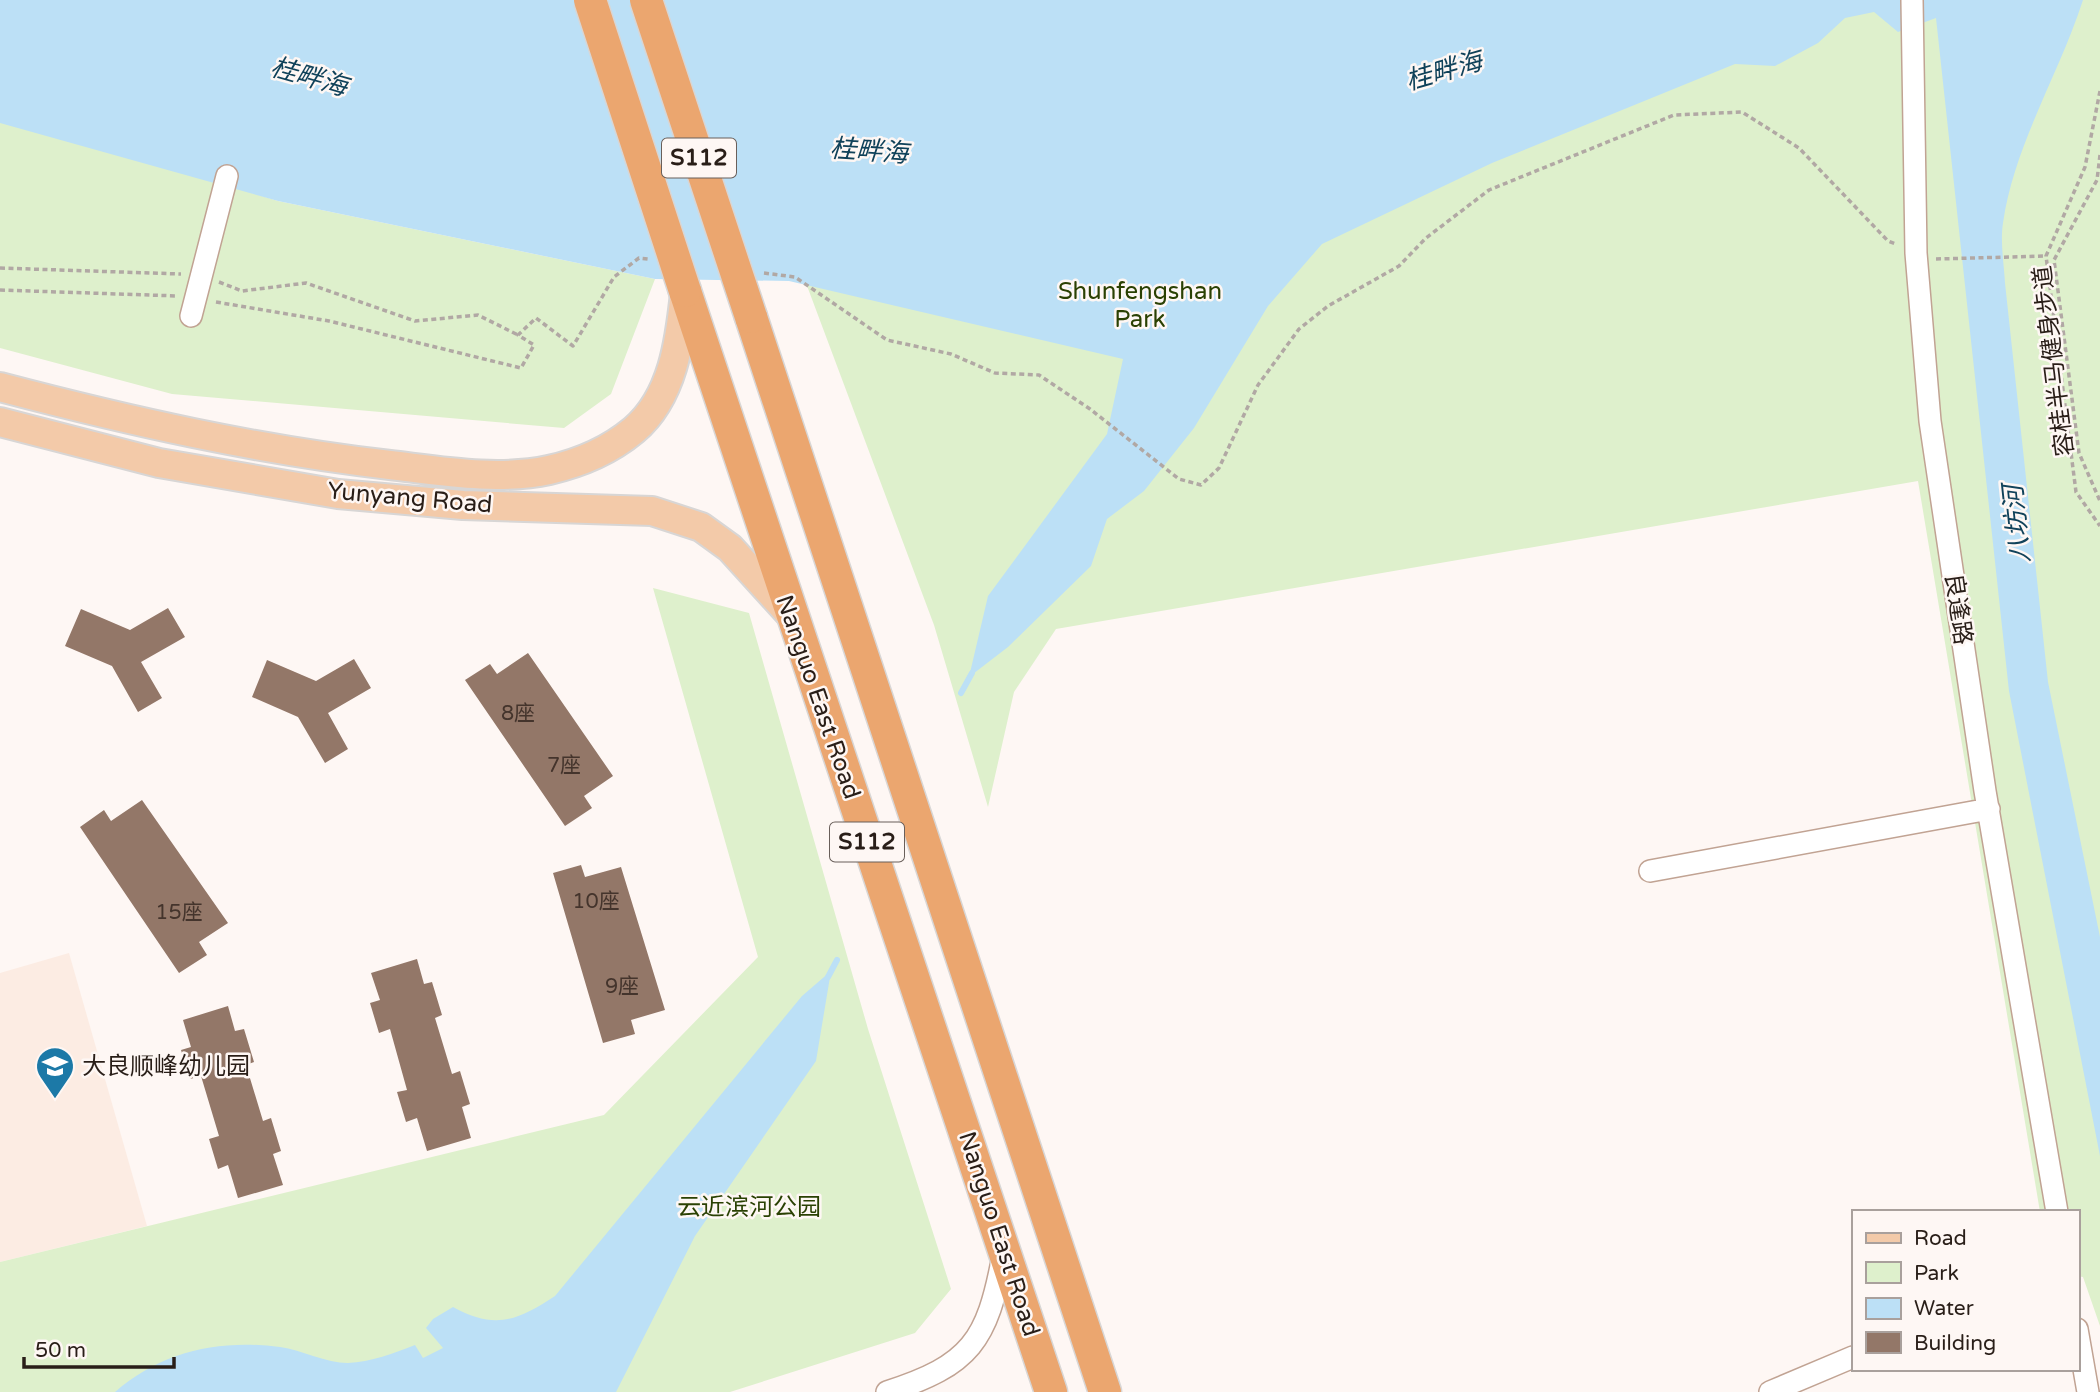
<svg xmlns="http://www.w3.org/2000/svg" width="2100" height="1392" font-family="'Varela Round','Noto Sans SC',sans-serif">
	<style>
		.built { fill: #fcece3 }
		.green { fill: #def0cc }
		.water { fill: #bce0f6 }
		.lines { fill: none; stroke-linecap: round; stroke-linejoin: round }
		.stream { stroke: #bce0f6; stroke-width: 6 }
		.building { fill: #937768 }
		.minor-casing { stroke: #c1a393; stroke-width: 24 }
		.major-casing { stroke: #d8d6d5; stroke-width: 32 }
		.highway-casing { stroke: #d8d6d5; stroke-width: 35 }
		.path { stroke: #b1a8a4; stroke-width: 3.5; stroke-dasharray: 5 3.5; stroke-linecap: butt }
		.minor { stroke: #fff; stroke-width: 21 }
		.major { stroke: #f3caa9; stroke-width: 28 }
		.highway { stroke: #eba66f; stroke-width: 32 }
		.highway-bridge-casing { stroke: #d8d6d5; stroke-width: 35; stroke-linecap: butt }
		.highway-bridge { stroke: #eba66f; stroke-width: 32 }
		.labels { text-anchor: middle; dominant-baseline: central; stroke-width: 5; stroke-linejoin: round; paint-order: stroke }
		.number-label { font-size: 21px; fill: #44342c }
		.shield { fill: #fef7f4; stroke: #695f5a; stroke-width: 2 }
		.shield-label { font-size: 23px; font-weight: bold; fill: #291e18 }
		.park-label { font-size: 24px; fill: #2a4103; stroke: #fef7f4 }
		.street-label { font-size: 24px; fill: #291e18; stroke: #fef7f4 }
		.poi-label { font-size: 24px; fill: #291e18; stroke: #fef7f4; text-anchor: start }
		.water-label { font-size: 26px; font-style: italic; fill: #10425a; stroke: #fef7f4 }
	</style>
	<rect width="100%" height="100%" fill="#fef7f4"/>
	<path class="built" d="M69,953L147,1226L0,1262V973Z"/>
	<path class="green" d="M700,0H2100V1326L2083,1277L2077,1276V1212H2040L1918,481L1056,629L1014,692L988,807L934,625Z
		M0,115L278,201L655,279L611,394L564,428L172,394L0,348Z
		M653,588L749,613L868,1029L951,1289L915,1333L730,1392H0V1262L604,1115L758,957Z"/>
	<path class="water" d="M0,0H2083C2059,75 2014,145 2003,223C2000,242 2004,264 2005,283L2048,682L2100,937V1156L2009,691L1936,18L1898,32L1874,12L1845,18L1818,43L1775,66L1735,64L1492,163L1322,244L1268,306L1194,428L1144,491L1107,519L1091,566L1008,647L969,677L988,596L1107,434L1123,359L789,281L655,279L278,201L0,123Z
		M831,971L816,1061L695,1236L616,1392H115C162,1351 219,1339 280,1347C302,1350 326,1363 348,1363C370,1362 395,1353 415,1345L423,1358L443,1348L426,1328L433,1319L453,1307C495,1330 517,1321 555,1296L802,996Z"/>
	<g class="lines">
		<path class="stream" d="M961,693L972,673
			M828,977L837,960"/>
	</g>
	<path class="building" d="M168,608L185,637L141,662L162,698L138,712L112,666L65,646L81,609L130,630Z
		M528,653L613,776L584,796L592,808L565,826L465,680L490,664L497,674Z
		M354,659L371,688L328,713L348,749L325,763L298,717L252,697L267,660L316,681Z
		M142,800L228,923L199,942L207,955L179,973L80,827L104,810L111,821Z
		M581,865L585,877L621,867L665,1010L631,1020L635,1034L603,1043L553,873Z
		M417,959L424,984L432,982L442,1015L435,1018L452,1074L460,1071L470,1104L462,1107L471,1138L427,1151L417,1118L406,1122L397,1092L407,1090L390,1029L379,1033L370,1003L380,1000L371,973Z
		M228,1006L235,1031L244,1029L254,1062L246,1065L263,1121L271,1118L281,1151L273,1154L283,1185L238,1198L228,1165L218,1169L209,1139L219,1136L201,1076L190,1079L181,1050L191,1047L183,1020Z"/>
	<g class="lines">
		<defs>
			<path id="minor" d="M1912,0L1916,253L1930,421L1985,791L2057,1212
				M191,316L227,176
				M1650,871L1989,809
				M2077,1329L2088,1392
				M887,1392C971,1365 987,1341 1003,1256
				M1770,1392L1853,1357"/>
			<path id="major" d="M0,387C129,421 258,450 390,465C441,471 498,481 549,470C580,463 610,450 634,430C673,397 680,341 685,293
				M0,422L159,463L338,494L463,505L652,511L701,527L730,548L790,614"/>
			<path id="highway" d="M685,291L1051,1392
				M751,317L1105,1392"/>
		</defs>
		<use href="#minor" class="minor-casing"/>
		<use href="#major" class="major-casing"/>
		<use href="#highway" class="highway-casing"/>
		<path class="path" d="M2100,91L2085,167L2046,256L2076,492L2100,526
			M2100,155L2097,180L2054,260L2079,453L2100,501
			M1936,259L2046,256
			M0,268L181,274
			M764,273L795,277L887,340L951,354L995,373L1039,375L1090,409L1179,479L1201,485L1219,468L1258,385L1299,329L1328,306L1399,266L1426,238L1489,190L1674,115L1742,112L1799,148L1888,241L1896,244
			M219,282L242,291L306,283L415,321L478,315L518,335
			M0,290L178,296
			M216,302L329,321L521,368L534,345L518,335L536,318L573,346L614,277L639,258L648,259"/>
		<use href="#minor" class="minor"/>
		<use href="#major" class="major"/>
		<use href="#highway" class="highway"/>
		<defs>
			<path id="highway-bridge" d="M590,0L685,291
				M646,0L751,317"/>
		</defs>
		<use href="#highway-bridge" class="highway-bridge-casing"/>
		<use href="#highway-bridge" class="highway-bridge"/>
	</g>
	<defs>
		<symbol id="school-pin" viewBox="-11 -11 22 30"><path d="M0 17L-7.5 6A9.5 9.5 0 1 1 7.5 6Z" fill="#1c79a7" stroke="#fef7f4"/><path d="M0-5L7-2L0 1L-7-2ZM-4 1L0 2.5L4 1V4Q0 6-4 4Z" fill="#fff"/></symbol>
	</defs>
	<g fill-rule="evenodd">
		<use href="#school-pin" x="33" y="1044" width="44" height="60"/>
	</g>
	<g class="labels">
		<g class="number-label">
			<text x="518" y="713">8座</text>
			<text x="564" y="765">7座</text>
			<text x="596" y="901">10座</text>
			<text x="179" y="912">15座</text>
			<text x="622" y="986">9座</text>
		</g>
		<g class="shield">
			<rect x="662" y="138.5" width="74" height="39" rx="5"/>
			<rect x="830" y="822.5" width="74" height="39" rx="5"/>
		</g>
		<g class="shield-label">
			<text x="699" y="158">S112</text>
			<text x="867" y="842">S112</text>
		</g>
		<g class="park-label">
			<text x="1140" y="291">Shunfengshan<tspan x="1140" dy="28">Park</tspan></text>
			<text x="749" y="1207">云近滨河公园</text>
		</g>
		<g class="street-label">
			<text transform="translate(2054 361) rotate(-97)">容桂半马健身步道</text>
			<text transform="translate(410 498) rotate(5)">Yunyang Road</text>
			<text transform="translate(1958 609) rotate(82)">良逢路</text>
			<text transform="translate(818 697) rotate(71)">Nanguo East Road</text>
			<text transform="translate(999 1234) rotate(72)">Nanguo East Road</text>
		</g>
		<g class="poi-label">
			<text x="82" y="1066">大良顺峰幼儿园</text>
		</g>
		<g class="water-label">
			<text transform="translate(1444 71) rotate(-16)">桂畔海</text>
			<text transform="translate(309 77) rotate(16)">桂畔海</text>
			<text transform="translate(869 151) rotate(4)">桂畔海</text>
			<text transform="translate(2017 524) rotate(-96)">八坊河</text>
		</g>
	</g>
	<rect x="1852" y="1210" width="228" height="161" fill="#fef7f4" stroke="#a9a09c" stroke-width="2"/>
	<rect x="1866" y="1233" width="35" height="10" fill="#f3caa9" stroke="#a9a09c" stroke-width="2"/>
	<text x="1914" y="1245" font-size="21" fill="#291e18">Road</text>
	<rect x="1866" y="1262" width="35" height="21" fill="#def0cc" stroke="#a9a09c" stroke-width="2"/>
	<text x="1914" y="1280" font-size="21" fill="#291e18">Park</text>
	<rect x="1866" y="1298" width="35" height="21" fill="#bce0f6" stroke="#a9a09c" stroke-width="2"/>
	<text x="1914" y="1315" font-size="21" fill="#291e18">Water</text>
	<rect x="1866" y="1332" width="35" height="21" fill="#937768" stroke="#a9a09c" stroke-width="2"/>
	<text x="1914" y="1350" font-size="21" fill="#291e18">Building</text>
	<path d="M24 1357v10h150v-10" fill="none" stroke="#291e18" stroke-width="3.5"/>
	<text x="35" y="1357" font-size="21" fill="#291e18" stroke="#fef7f4" stroke-width="5" paint-order="stroke">50 m</text>
</svg>
